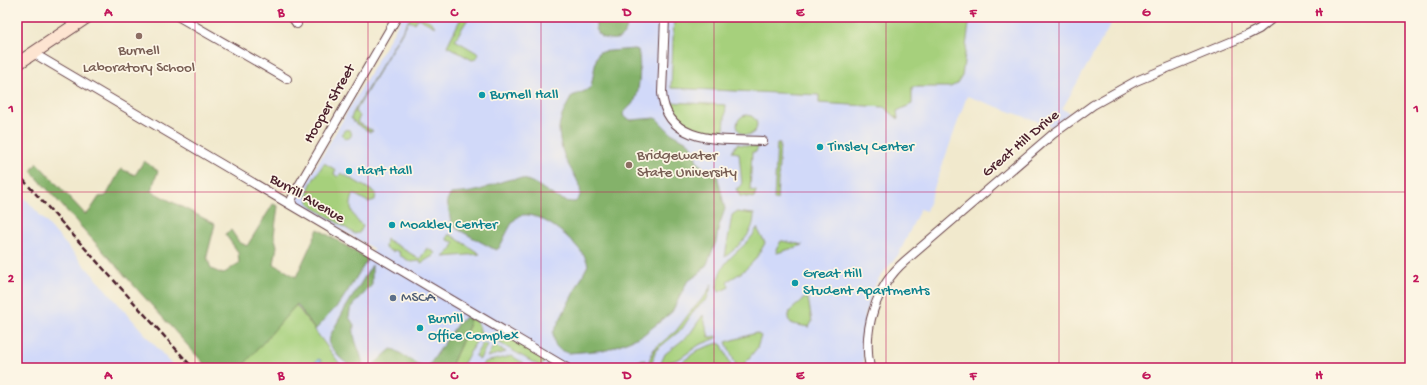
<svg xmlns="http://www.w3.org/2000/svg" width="1427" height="385" font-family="'Gochi Hand',sans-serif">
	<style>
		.built { fill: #d1d9f9 }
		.green { fill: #a6d07b; stroke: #787853 }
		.forest { fill: #84b26b; stroke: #67684b }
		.water { fill: #75c1ef; stroke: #60708d }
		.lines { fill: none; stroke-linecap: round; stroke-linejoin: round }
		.street-casing { stroke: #633d43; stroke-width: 10 }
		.secondary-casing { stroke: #633d43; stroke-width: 14 }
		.street { stroke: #fff; stroke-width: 8 }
		.secondary { stroke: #fde4d1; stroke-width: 12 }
		.rail { stroke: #4a1f2b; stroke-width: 2.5; stroke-dasharray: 6 3; stroke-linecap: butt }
		.grid { fill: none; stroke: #c2185b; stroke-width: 1; stroke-opacity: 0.55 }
		.education-dot { fill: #8d6e63; stroke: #fcf5e5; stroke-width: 1.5 }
		.culture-dot { fill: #0f9aa8; stroke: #fcf5e5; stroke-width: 1.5 }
		.service-dot { fill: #5c6f8a; stroke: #fcf5e5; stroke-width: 1.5 }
		.labels { text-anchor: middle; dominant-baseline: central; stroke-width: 3.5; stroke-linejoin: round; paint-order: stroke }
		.education-label { font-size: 15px; fill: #785e54; stroke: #fcf5e5 }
		.culture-label { font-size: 15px; fill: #0d838f; stroke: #fcf5e5; text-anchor: start }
		.street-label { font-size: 15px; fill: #4a1f2b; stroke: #fcf5e5 }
		.service-label { font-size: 15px; fill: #4e5e75; stroke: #fcf5e5; text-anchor: start }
		.neatline { fill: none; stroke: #c2185b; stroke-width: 1.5 }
		.grid-label { font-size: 13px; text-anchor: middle; font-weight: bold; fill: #c2185b }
	</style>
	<rect width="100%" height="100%" fill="#fcf5e5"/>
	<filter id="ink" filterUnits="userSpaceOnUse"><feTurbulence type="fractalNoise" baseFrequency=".025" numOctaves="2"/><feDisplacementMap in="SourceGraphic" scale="8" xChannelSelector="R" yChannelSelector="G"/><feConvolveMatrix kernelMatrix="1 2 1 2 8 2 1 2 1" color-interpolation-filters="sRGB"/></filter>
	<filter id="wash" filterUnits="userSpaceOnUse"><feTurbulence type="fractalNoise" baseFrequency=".012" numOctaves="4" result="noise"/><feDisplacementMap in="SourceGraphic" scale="16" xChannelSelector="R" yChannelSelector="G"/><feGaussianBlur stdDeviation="0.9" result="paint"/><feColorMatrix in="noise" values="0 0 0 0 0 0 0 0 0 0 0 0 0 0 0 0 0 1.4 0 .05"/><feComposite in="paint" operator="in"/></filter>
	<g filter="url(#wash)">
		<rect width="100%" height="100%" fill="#f1e9cd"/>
		<path class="built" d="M402,17H1115L1062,109L1070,113L1053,127L967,96L926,211L920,209L899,254L879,278L872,292L865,316L862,338L864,368H212L266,260L340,303L374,249L295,203Z
			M17,189L175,368H17Z"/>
		<path class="green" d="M411,17C419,17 431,18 435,27L418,18L414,23L408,21L355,112L360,116L357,122L373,131L370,132L356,124L351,118L353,113Z
			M469,17L455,40L479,54L476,59L472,60L447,46L461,18Z
			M674,17H970L962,76L957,84L950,87H912V104L897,111L898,119L884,107L819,103V95L671,88Z
			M671,102L726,105L724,130C710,144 669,121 671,102Z
			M737 125a10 10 0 1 1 20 0a10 10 0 1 1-20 0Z
			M342.5 134a4.5 4.5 0 1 1 9 0a4.5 4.5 0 1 1-9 0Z
			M777,143H780L777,200H774Z
			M737,144L758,147L756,152H752L750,190L756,191L754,198L740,196L736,189L742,185L739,153L732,152Z
			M324,163L336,170L334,174L338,177L341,173L376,193L375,200L368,202L354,194C347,207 353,218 363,226L360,232L355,234L310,205C302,190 317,176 324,163Z
			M736,212L754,214C754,234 740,245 725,257L732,215Z
			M757,228L765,243C754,263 748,270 727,281L729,287L719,292L717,287C718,281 719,274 722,269C731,252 749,246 757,228Z
			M448,235H451L480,254L443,257C448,253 453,249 454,242L447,240Z
			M386,239L420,259L427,248L435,253L433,256L421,263L420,261L411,262L399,255L400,253L395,250L393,252L385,248Z
			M781,241H783L803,245L777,253L776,250Z
			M712,284L707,299L695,309L682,329L656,350L650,368H648V363L654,349L676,331L691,311L705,296Z
			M805,298H808L812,322L809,327L792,324L788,319L790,311Z
			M296,305L343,368H240Z
			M703,315L709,337L717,336V338L699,345L679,359L660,365L665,354L689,335Z
			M470,318L477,322L481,333L461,368H450L469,326Z
			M756,333L761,336L757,348L741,368H737L726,342Z
			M506,336L545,360L541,367L498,342L501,337Z
			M483,343L487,345L480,359L475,356Z
			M718,343L722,345L732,368H681L682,362L698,350Z
			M494,345L506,352L487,357Z
			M512,356L531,368H509L502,364L500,368H481L484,362Z
			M643,359L645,360L644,368H626Z"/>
		<path class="forest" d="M596,17H628C629,22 627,25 626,30C621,42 611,40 601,37L596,29Z
			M634,49L638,50C641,60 640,90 635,100C632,106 626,109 623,114L624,117L631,120L656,118L671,133L691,144L697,161L704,169L717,174L725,209L719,226L716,242L707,264L700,273L687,282L672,312L643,335L607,350L568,353L560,350L555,345L553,333L588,265C585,247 538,207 519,216C511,220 504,240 499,248L496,250L492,248L457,229L451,222L447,200L451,194C459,193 468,193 476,191C490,188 507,176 523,179C542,183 555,203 575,202C591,191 567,168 564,155C561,147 559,136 559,128C560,117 567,105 572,96L585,91L591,87L596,60L599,52Z
			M144,161L158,171L151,191L215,224L207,256L211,269L223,274L239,263L238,252L225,234L231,230L239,242L247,246L273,204L278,206L274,235L277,246L274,264L296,277L318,229L368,259L340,303L315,330L297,304L241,368H208L31,171L37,163L85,214L89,212L99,197L106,196L121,169L135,175Z
			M372,265V285L356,302L350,310L349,317L354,325C352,341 361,350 363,366L361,368H352L339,357L329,344L330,336L343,312Z
			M466,317L470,318L469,326L450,368H370L391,349L395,350L422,367H428L458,323Z"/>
		<path class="water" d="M318,359L321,360L320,368H311Z"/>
	</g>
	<g filter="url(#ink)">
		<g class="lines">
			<defs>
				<path id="street" d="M179,17L287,79
					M292,17L297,24
					M665,17L662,93C666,146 724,139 763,141
					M33,53L567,368
					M293,206L291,201L294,194L397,17
					M870,368C862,330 876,286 905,261L1053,134L1093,105L1136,81L1245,36L1259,29L1274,17"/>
				<path id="secondary" d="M17,64L87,17"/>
			</defs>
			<use href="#street" class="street-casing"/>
			<use href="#secondary" class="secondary-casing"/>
			<use href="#street" class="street"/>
			<use href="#secondary" class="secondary"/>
			<path class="rail" d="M17,173L193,368"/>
		</g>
	</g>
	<path class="grid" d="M195,17V368M368,17V368M541,17V368M714,17V368M886,17V368M1059,17V368M1232,17V368M17,192H1410"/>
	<g class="education-dot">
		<circle cx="139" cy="36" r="4"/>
		<circle cx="629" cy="165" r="4"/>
	</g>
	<g class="culture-dot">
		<circle cx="482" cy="95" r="4"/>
		<circle cx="820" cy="147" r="4"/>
		<circle cx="349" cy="171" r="4"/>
		<circle cx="392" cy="225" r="4"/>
		<circle cx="795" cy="283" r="4"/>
		<circle cx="420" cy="328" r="4"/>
	</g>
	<circle class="service-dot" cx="393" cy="298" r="4"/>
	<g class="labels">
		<g class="education-label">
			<text x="139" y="51">Burnell<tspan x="139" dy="17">Laboratory School</tspan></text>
			<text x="637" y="156" text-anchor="start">Bridgewater<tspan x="637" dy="17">State University</tspan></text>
		</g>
		<g class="culture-label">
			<text x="490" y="95">Burnell Hall</text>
			<text x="828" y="147">Tinsley Center</text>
			<text x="357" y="171">Hart Hall</text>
			<text x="400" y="225">Moakley Center</text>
			<text x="803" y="274">Great Hill<tspan x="803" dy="17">Student Apartments</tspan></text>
			<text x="428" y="319">Burrill<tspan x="428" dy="17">Office Complex</tspan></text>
		</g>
		<g class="street-label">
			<text transform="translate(330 104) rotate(-60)">Hooper Street</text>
			<text transform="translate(1021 144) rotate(-40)">Great Hill Drive</text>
			<text transform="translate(307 199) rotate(30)">Burrill Avenue</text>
		</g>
		<g class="service-label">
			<text x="401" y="298">MSCA</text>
		</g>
	</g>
	<rect width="1427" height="385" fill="none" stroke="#fcf5e5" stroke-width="44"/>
	<rect x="22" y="22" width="1383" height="341" class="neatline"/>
	<g class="grid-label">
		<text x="108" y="16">A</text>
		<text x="281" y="16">B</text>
		<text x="454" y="16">C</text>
		<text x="627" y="16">D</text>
		<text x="800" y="16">E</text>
		<text x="973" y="16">F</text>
		<text x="1146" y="16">G</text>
		<text x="1319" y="16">H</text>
		<text x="11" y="112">1</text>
		<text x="1416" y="112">1</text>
		<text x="11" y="282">2</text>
		<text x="1416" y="282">2</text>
		<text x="108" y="379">A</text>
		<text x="281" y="379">B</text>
		<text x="454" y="379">C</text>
		<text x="627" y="379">D</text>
		<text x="800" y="379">E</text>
		<text x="973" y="379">F</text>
		<text x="1146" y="379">G</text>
		<text x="1319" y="379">H</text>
	</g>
</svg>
